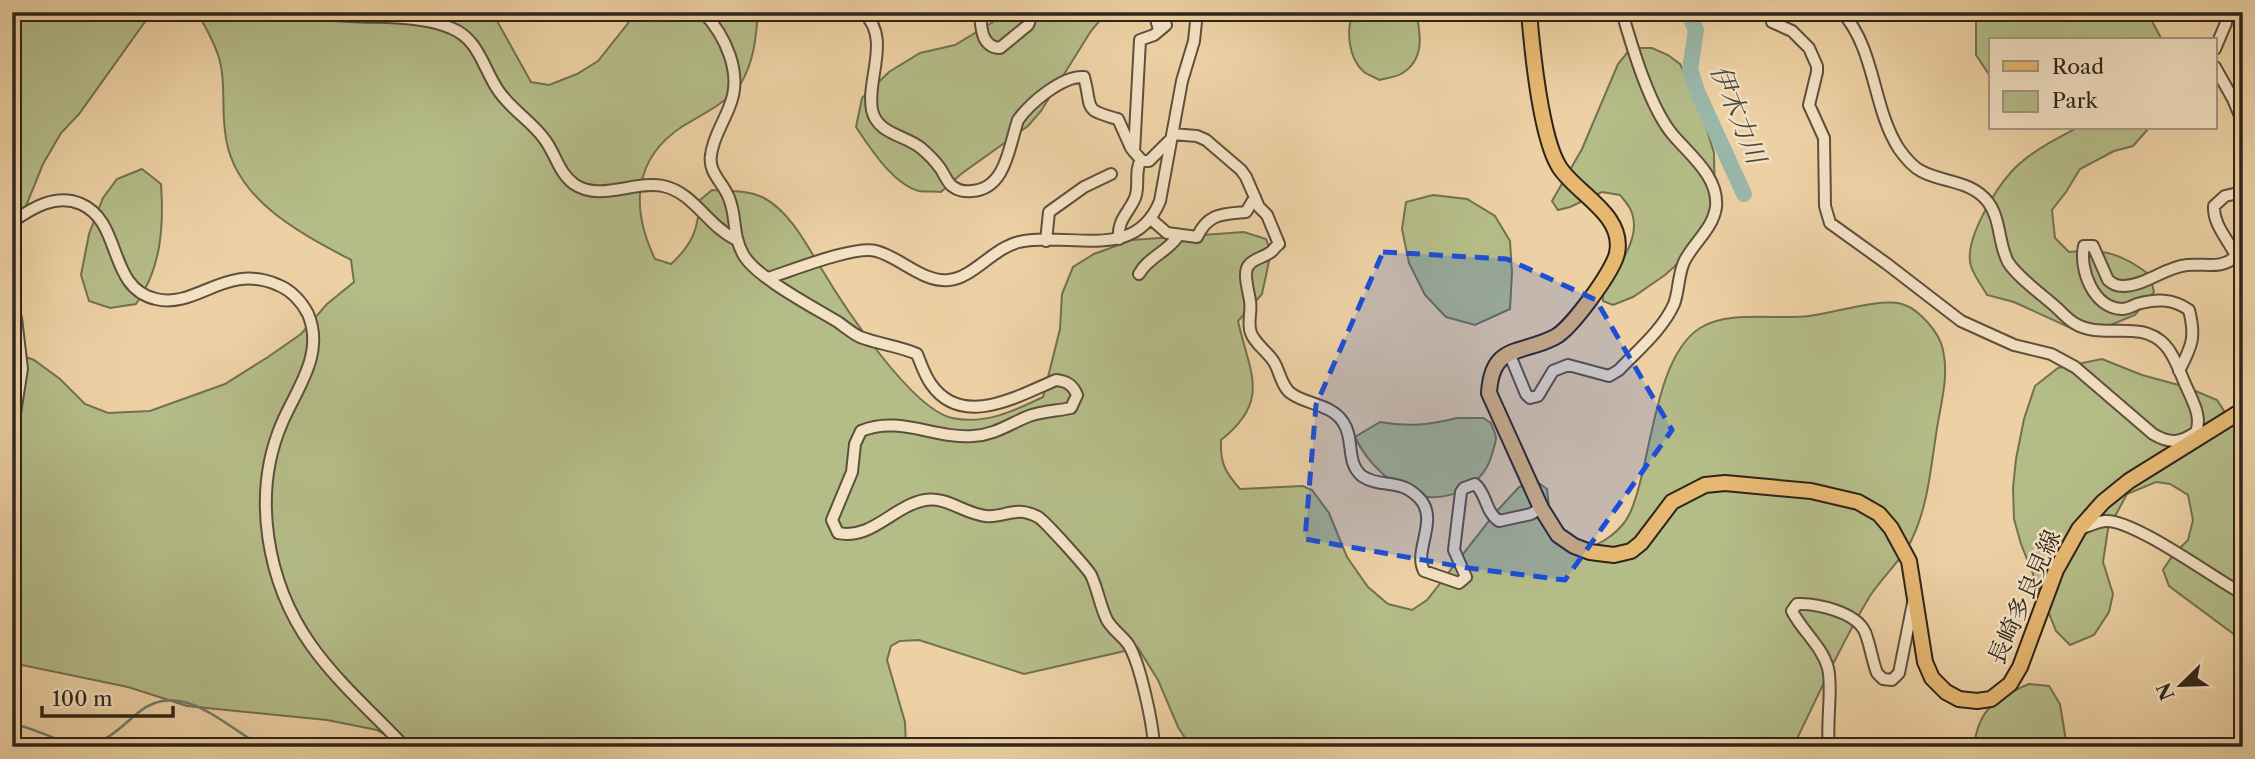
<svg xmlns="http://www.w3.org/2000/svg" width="2255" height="759" font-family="'Libre Caslon Text','Noto Serif JP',serif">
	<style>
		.green { fill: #b4bc88; stroke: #727051; stroke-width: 2 }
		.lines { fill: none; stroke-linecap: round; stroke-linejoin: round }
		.stream { stroke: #6f7c70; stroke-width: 2.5 }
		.river { stroke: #99b7aa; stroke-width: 16 }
		.minor-casing { stroke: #5e4f3c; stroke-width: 14 }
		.major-casing { stroke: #2f241a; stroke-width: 18 }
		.minor { stroke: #f3e1c4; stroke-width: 10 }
		.major { stroke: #e6b872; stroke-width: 14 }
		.marked { fill: #1d4ed8; fill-opacity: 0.2; stroke: #1d4ed8; stroke-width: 5; stroke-dasharray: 14 9; stroke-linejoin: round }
		.labels { text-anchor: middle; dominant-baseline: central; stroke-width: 5; stroke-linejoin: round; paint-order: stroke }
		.street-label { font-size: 24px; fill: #2f241a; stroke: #f3e1c4 }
		.water-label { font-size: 26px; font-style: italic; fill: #4a493e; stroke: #f3e1c4 }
	</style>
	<rect width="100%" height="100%" fill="#edd1a4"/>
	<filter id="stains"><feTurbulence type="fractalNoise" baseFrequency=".00286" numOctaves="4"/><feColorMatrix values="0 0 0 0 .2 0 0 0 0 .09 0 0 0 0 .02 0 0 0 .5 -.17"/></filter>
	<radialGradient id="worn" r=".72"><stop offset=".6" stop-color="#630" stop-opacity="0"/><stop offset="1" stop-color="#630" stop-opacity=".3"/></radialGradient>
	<path class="green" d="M12,12H152L79,114L61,133L43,164L26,206L12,227Z
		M197,12H492L531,82L549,85L577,74L598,61L637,12H758C756,38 754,62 740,85C729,101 700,116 683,126C632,159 631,209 655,259L671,264C693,244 698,229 700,200L712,190C729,191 749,190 764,198C790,212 806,244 821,268C843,305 911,409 952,418C985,425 1014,411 1043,397L1060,329L1062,294L1073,267L1094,254L1132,240L1244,232L1266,239L1271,252L1262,294L1238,321C1249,372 1272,400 1221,440C1220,463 1225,472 1240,489L1303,486L1312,490L1329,513L1347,557L1368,587L1388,604L1412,610L1427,600L1496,512L1519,487L1536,481L1547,489L1550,515L1561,542C1567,543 1575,547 1581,548C1600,548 1623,529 1630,513C1652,464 1653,358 1700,328C1727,310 1777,320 1809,316C1833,313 1879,298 1902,304C1919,309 1940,333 1943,350C1949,376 1941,403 1937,428C1931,466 1928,507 1911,541C1901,561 1882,577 1870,596C1841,644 1818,696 1793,747H1191L1178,727L1158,680L1138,648L1024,674L919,640L900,641L891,646L887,660L905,722L906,747H408L377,730L327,720L187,706L128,687L12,663V352L34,360L60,379L85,404L108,413L150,411L225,384L268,357L301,334L327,304L354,282L351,260C298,232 231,198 225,131C222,110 225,88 221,66C218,49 206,28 197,12Z
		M1004,12H1107L1091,31L1041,111L1028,126L961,174L941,192C934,191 926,192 919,191C893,184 870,148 856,127L862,98L889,72L920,53L955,45L993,22Z
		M1353,12H1416C1421,35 1425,60 1401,74C1396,77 1386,78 1379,80C1375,77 1368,75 1364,72C1348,58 1346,30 1353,12Z
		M1976,12H2147L2161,38L2160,40H1991L1990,76L1976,55Z
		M1631,48H1652L1668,55L1680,64L1700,107L1714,153L1715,208L1685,257L1665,275L1633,297L1613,305L1603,301L1602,287C1618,268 1641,239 1632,213C1630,206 1624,200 1620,195L1602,192L1570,207L1558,210L1552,201L1582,149L1618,64Z
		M2077,128H2149L2133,146L2114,151L2080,169L2066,192L2052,210L2055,238L2069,252C2104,248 2122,254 2150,275L2154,292L2135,315L2108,326L2075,330L2014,302L1987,295C1982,286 1974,276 1971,266C1963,241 1996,188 2013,170C2030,152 2056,139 2077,128Z
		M142,169L161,184C164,227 161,269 136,304L110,308L89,301L81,275L89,234L103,198L117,179Z
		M1433,195L1467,199L1495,216L1510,241L1512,273L1510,309L1475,325L1446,317L1425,295L1409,263L1402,229L1406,202Z
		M2102,359L2142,375L2186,387L2217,400L2243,440V641L2169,586L2163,570L2173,555L2188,540L2193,520L2188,495L2170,484L2156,482L2127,494L2108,529L2103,562L2113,594L2109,612L2094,635L2070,645L2056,631L2021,544L2014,519L2013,488L2016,459L2024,419L2035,386L2058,368Z
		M1457,418H1483L1491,423C1492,427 1496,434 1496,438C1496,443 1493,449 1492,454C1484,484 1452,502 1421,496C1394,490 1366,461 1355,437L1380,422C1407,427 1430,425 1457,418Z
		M2029,684L2049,686L2060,704L2067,747H1974C1978,709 1996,698 2029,684Z"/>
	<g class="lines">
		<path class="stream" d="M12,724C39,728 62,747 90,744C109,741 124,724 139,712C182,677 227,729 264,747"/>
		<path class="river" d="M1688,12L1696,30L1690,69L1697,91L1744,194"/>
		<defs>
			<path id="minor" d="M319,12C329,16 340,15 351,16C383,18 421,15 451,28C479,39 483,68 498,90C511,110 532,121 545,140C556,155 559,173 574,184C600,202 635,180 663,186C693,192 708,226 735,239
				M703,12C725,35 743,73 730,105C724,122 713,137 711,155C708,173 723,182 729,198C737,218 732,234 743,254C755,277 815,308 838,322C845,327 852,333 860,337C878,344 899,346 917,354C921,364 925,376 931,384C962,429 1018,396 1056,380C1067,381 1073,385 1077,395L1071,408C1057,411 1042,411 1029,416C1009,424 995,435 973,436C935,439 899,415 861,431L855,444L852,472L832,520L838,533C872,540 893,506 925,500C946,496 965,514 986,516C1005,518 1015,505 1038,517C1044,520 1087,568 1091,575C1098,590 1100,606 1107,620C1112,629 1122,636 1128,644C1140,662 1153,724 1154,747
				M863,12C892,38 866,79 872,110C877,134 905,135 921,148C928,154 935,161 940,168C944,173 946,181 952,186C957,190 965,192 972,191C1006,189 1009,146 1018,120C1030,103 1063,75 1084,77C1093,109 1081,109 1118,119L1131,148L1142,161H1149L1171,139
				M980,12C981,27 981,47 1000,48L1028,25L1033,12
				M1154,12L1159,30
				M1769,12L1772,22L1792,31L1809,48L1817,66V72L1809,105L1824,138L1825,206L1830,223L1887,264L1961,321L2014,345L2051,354L2075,367L2153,434C2170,444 2180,443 2196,432C2202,417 2193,402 2187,388C2180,374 2176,357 2165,345C2140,318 2102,341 2074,323C2069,320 2063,314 2058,309C2044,296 2018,278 2008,262C1998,243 2001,219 1988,202C1971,180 1943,183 1921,171C1913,167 1904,156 1899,149C1872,107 1876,50 1842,12
				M2215,49L2226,23L2225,12
				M2215,67L2233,99L2243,123
				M1172,134L1197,136L1206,140L1241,170L1246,177L1259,207L1267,215L1279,244C1276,246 1274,249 1272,251C1266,257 1254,258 1249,265C1242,272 1249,292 1250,301C1252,311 1247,323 1251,333C1255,344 1267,351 1274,362C1280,372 1282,388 1292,394C1308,405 1331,404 1343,422C1355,439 1345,462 1362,476C1381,489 1400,477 1420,499C1439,520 1413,551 1424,571L1459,583L1466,577L1454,550L1461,492L1464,488L1475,484C1487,494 1485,512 1499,521L1531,514L1541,508
				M1134,152L1140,40L1154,35L1166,25
				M1151,219L1167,233L1197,237C1208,213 1223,214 1246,212L1255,197
				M12,222C32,208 56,193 81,204C123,222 107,288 156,299C197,309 226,262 278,285C291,290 302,302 308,314C325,354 297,388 282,423C251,495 267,583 311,645C337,682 374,714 405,747
				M1119,239C1117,220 1128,214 1135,198C1140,186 1134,171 1141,160
				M1046,241L1049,212L1084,187L1111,174
				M1139,274C1148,257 1168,252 1178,236
				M768,278C791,271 855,245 876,251C900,257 923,283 949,280C973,278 993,248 1019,242C1069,231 1135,263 1160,201L1182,81L1194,41L1197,12
				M12,313L16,318L22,369L12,432
				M1509,353L1526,394L1530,398L1538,396L1553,371L1568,365L1609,376L1619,370C1638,350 1663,329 1674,304C1679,291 1678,275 1684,262C1693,243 1713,229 1716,207C1719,177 1690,155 1673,135C1650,108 1632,47 1622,12
				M2179,371C2192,346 2196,337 2189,310C2172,298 2156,299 2137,304C2133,306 2127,309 2122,309C2093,308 2079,269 2084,246H2093L2108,280C2113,284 2116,286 2123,286C2145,286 2165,267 2187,265C2205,263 2222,270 2236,256C2228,239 2213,225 2214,206L2225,196L2238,193L2243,196
				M2079,529C2087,527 2096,522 2105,521C2132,518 2215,579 2243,594
				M1829,747C1826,722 1833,689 1828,668C1822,646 1802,631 1792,611L1797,604C1816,603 1856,612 1865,632C1870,644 1872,660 1877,673L1883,679L1892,680L1899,673L1913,603"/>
			<path id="major" d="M1529,12C1532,48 1541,140 1560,168C1577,194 1625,215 1617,253C1614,270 1571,329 1555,337C1521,355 1492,343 1489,393L1541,508L1558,535L1574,546L1590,552L1614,555L1631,551L1641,543L1672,502L1705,485L1725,483L1811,491L1858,502L1879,514L1891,528L1909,561L1925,662L1932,678L1946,692L1959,699L1977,701L1991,699L2010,684L2020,667L2056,570L2079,529L2103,502L2129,481L2243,410"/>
		</defs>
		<use href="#minor" class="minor-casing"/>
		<use href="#major" class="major-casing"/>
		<use href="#minor" class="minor"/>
		<use href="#major" class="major"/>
	</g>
	<path class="marked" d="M1383,252L1507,259L1596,300L1672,430L1565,580L1468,568L1305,539L1316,405Z"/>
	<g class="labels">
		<g class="street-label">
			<text transform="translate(2024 597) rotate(-66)">長崎多良見線</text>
		</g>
		<g class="water-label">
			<text transform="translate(1738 114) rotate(68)">伊木力川</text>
		</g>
	</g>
	<rect width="2255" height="759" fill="none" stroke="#edd1a4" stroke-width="42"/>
	<rect x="14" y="14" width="2227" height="731" fill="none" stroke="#2f241a" stroke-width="3.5"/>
	<rect x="21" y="21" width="2213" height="717" fill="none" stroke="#2f241a" stroke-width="2"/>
	<rect x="1989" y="38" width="228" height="91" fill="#f3e1c4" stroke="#a59580" stroke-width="2"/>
	<rect x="2003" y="61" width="35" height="10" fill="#e6b872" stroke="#a59580" stroke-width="2"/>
	<text x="2052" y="74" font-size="21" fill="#2f241a">Road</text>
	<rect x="2003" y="91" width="35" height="21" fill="#b4bc88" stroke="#a59580" stroke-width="2"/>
	<text x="2052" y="108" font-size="21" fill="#2f241a">Park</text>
	<g transform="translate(2181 685) rotate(247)" stroke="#f3e1c4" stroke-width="5" paint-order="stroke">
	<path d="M0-5L12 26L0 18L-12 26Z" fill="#2f241a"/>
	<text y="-10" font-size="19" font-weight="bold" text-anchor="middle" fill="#2f241a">N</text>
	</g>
	<path d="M42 706v10h131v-10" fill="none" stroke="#2f241a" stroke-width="3.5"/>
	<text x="52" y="706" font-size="21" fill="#2f241a" stroke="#f3e1c4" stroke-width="5" paint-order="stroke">100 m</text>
	<rect width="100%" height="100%" filter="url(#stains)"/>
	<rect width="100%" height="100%" fill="url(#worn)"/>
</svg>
